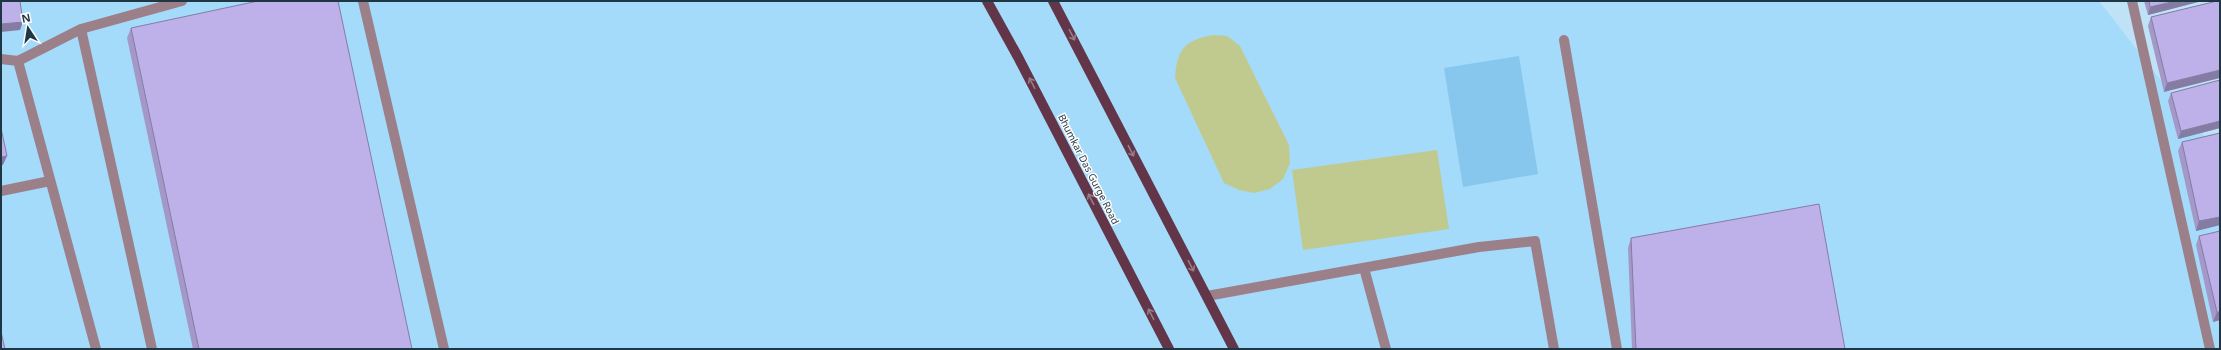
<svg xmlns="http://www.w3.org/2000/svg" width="2221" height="350" font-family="'Noto Sans',sans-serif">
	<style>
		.built { fill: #a4dafa }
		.green { fill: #c1ca8e }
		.water { fill: #88c7ed }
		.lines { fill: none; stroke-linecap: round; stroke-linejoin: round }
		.minor { stroke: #9b808a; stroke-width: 10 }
		.major { stroke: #623648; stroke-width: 10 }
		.wall { fill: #a398c8 }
		.shaded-wall { fill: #857ca3 }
		.building { fill: #beb1e9; stroke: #857ca3 }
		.oneway { stroke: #987c87 }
		.labels { text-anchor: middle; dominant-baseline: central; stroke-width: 3; stroke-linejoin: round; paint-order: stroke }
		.street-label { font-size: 10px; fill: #1f3745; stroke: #fdfdfd }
	</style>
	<rect width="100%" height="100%" fill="#bfe2f7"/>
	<path class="built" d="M1,1H2099L2220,156V349H1Z"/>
	<path class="green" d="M1213,35L1227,36L1240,46L1289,145L1290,163L1283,179L1270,189L1254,193L1239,190L1224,183L1175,78C1177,50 1184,40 1213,35Z
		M1437,150L1449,229L1303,250L1292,170Z"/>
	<path class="water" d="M1519,56L1538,174L1463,187L1444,68Z"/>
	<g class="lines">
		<path class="minor" d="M363,1L444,349
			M2132,1L2210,349
			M81,29L152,349
			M1564,40L1617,349
			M1,59L18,61L96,349
			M18,61L81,29L182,1
			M1,191L50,181
			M1364,268L1386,349
			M1207,296L1479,247L1535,241L1554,349"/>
		<path class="major" d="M987,1L1018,57L1169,349
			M1053,1L1234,349"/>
	</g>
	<path class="wall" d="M2144,1H2202L2148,15Z
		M2217,1L2164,92L2148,26L2151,17Z
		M131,28L412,349H193L127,38Z
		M2220,80V128L2178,139L2168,101L2171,93Z
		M2220,133V225L2196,231L2178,151L2182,142Z
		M2220,231V320L2213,322L2196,245L2199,236Z
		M1631,238L1845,349H1632L1628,248Z"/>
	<path class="shaded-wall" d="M2176,1H2202L2148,15L2150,7Z
		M23,22L20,30L1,32V24Z
		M2220,70V78L2164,92L2167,83Z
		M2220,121V128L2178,139L2181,131Z
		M7,156L3,165H1V157Z
		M2220,217V225L2196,231L2199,221Z
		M2217,312H2220V320L2213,322Z"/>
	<path class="building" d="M1,1H20L23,22L1,24Z
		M258,1H338L412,349H199L131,28Z
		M2149,1H2176L2150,7Z
		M2217,1H2220V70L2167,83L2151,17Z
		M2220,80V121L2181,131L2171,93Z
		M1,128L7,156L1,157Z
		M2220,133V217L2199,221L2182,142Z
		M1819,204L1845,349H1636L1631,238Z
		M2220,231V312H2217L2199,236Z
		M1,332L5,349H1Z"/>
	<defs><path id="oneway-shaft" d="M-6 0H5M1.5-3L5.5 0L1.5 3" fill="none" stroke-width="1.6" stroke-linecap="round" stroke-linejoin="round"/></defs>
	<g class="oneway">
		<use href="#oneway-shaft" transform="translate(1072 35) rotate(63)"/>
		<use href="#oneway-shaft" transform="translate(1032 83) rotate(-117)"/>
		<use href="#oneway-shaft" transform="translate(1131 151) rotate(63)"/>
		<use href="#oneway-shaft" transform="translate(1091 199) rotate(-117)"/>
		<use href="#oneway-shaft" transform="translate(1191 266) rotate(63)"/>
		<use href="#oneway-shaft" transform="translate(1151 314) rotate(-117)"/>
	</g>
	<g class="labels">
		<g class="street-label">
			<text transform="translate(1089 169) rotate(63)">Bhumkar Das Gurge Road</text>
		</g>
	</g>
	<rect width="2221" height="350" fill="none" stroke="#1f3745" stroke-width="4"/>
	<g transform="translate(28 28) rotate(348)" stroke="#fdfdfd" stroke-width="3" paint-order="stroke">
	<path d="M0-3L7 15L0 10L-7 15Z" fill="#1f3745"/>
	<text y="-6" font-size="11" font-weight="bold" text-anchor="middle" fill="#1f3745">N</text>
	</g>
</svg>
